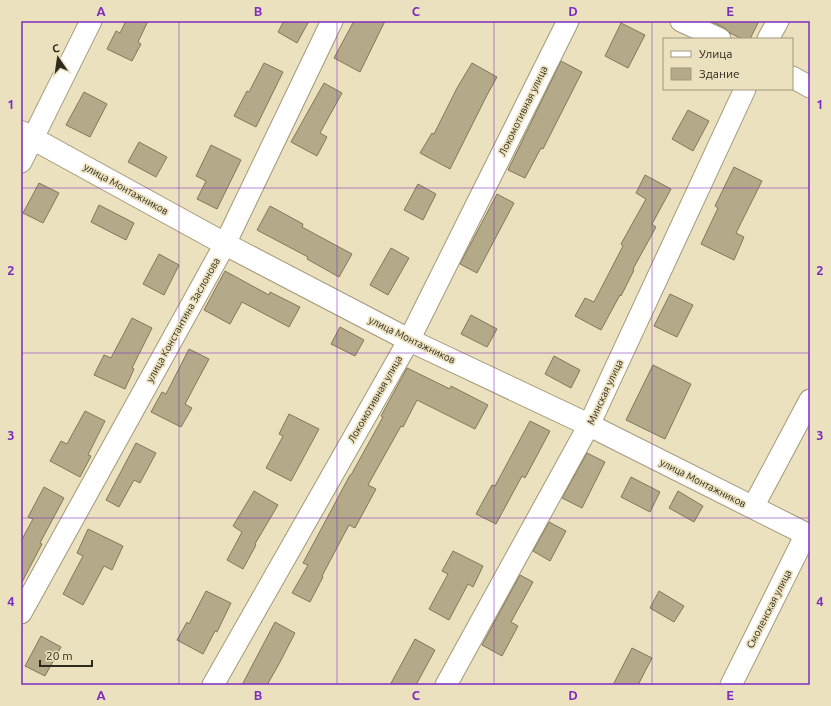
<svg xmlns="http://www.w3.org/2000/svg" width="831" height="706" font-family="Ubuntu,sans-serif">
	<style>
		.building { fill: #b4aa89; stroke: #827859 }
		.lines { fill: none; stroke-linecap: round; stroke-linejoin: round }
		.street-casing { stroke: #a29878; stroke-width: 23 }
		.secondary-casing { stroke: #a29878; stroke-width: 24 }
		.street { stroke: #fff; stroke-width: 21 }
		.secondary { stroke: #fff; stroke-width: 22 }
		.grid { fill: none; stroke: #7b2cbf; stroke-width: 1; stroke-opacity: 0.55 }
		.labels { text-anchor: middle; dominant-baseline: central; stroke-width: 3.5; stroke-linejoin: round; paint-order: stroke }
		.street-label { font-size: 10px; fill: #2e2a1d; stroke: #ece1be }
		.neatline { fill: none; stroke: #7b2cbf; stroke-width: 1.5 }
		.grid-label { font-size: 13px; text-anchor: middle; font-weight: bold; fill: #7b2cbf }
	</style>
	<rect width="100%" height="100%" fill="#ece1be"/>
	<path class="building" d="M126,21H148L138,42L141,44L132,61L107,49L116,31L120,33Z
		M284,21H309L297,43L278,32Z
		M354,21H385L360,72L334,58Z
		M710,21H759L750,39H742L730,33L725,28Z
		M621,23L645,35L628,68L605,56Z
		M561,61L582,72L543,149L541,148L525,178L508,170Z
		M264,63L283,72L256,127L234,116L247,91L249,92Z
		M472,63L497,77L487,95L450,169L420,153L432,133L434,134L457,88Z
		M324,83L342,93L320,133L327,137L317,156L291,142Z
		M84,92L107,104L90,137L66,125Z
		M688,110L709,121L693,151L672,139Z
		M139,142L167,157L156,177L128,162Z
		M211,145L241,160L217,209L197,199L206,181L196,176Z
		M734,167L762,181L736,233L744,237L734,260L701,244L718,208L715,206Z
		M645,175L671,189L652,224L656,227L633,269L634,270L621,296L620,295L601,330L575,316L585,298L594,302L623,246L621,244L646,199L636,193Z
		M39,183L59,193L43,223L23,213Z
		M418,184L436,194L423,220L404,210Z
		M497,194L514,203L477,273L460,264Z
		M99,205L134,223L126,240L91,222Z
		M270,206L303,224L302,227L352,254L339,277L307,259L308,257L257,230Z
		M391,248L409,258L388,295L370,285Z
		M159,254L179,265L164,295L143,284Z
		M225,271L269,295L270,292L300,307L289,327L242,302L230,324L204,310Z
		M670,294L693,305L677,337L654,326Z
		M471,315L497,329L487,347L461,334Z
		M132,318L152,328L132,368L134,369L125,389L94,375L104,355L111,358Z
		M340,327L364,340L355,356L331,344Z
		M189,349L209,359L185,404L192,408L181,427L151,412L162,392L166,394Z
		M554,356L580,370L571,388L545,374Z
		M653,365L691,384L665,439L626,420Z
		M407,368L450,389L451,386L488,405L475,429L417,400L403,427L401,426L368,485L376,489L355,528L349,525L322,576L323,577L310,602L292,593L308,565L303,563L350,475H351L383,417L381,416Z
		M85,411L105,421L88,455L91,456L80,477L50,461L61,441L67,444Z
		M289,414L319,429L291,481L266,468L283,436L279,434Z
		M530,421L550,431L525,478L522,476L496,524L476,514L492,485L495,486Z
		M136,443L156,453L140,483L134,480L119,507L106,500Z
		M587,453L605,462L582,508L562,498Z
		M631,477L660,492L650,512L621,497Z
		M44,487L64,498L40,543L42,544L21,584V541L33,519L28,517Z
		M254,491L278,505L255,544L256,545L243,569L227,560L242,532L233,526Z
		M678,491L703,506L694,522L669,508Z
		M549,522L566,531L550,561L533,551Z
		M88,529L123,546L112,570L104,566L83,605L63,594L83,556L77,553Z
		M453,551L483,566L473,587L468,584L449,620L429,609L448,574L442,571Z
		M520,575L533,582L511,622L518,626L502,656L482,645Z
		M206,591L231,603L217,632L215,631L203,654L177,640L187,622L189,624Z
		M659,591L684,606L674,622L650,608Z
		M275,622L295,633L279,664L267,685H242Z
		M41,636L61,647L45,676L25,666Z
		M415,639L435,650L416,685H390Z
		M632,648L652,658L638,685H613Z"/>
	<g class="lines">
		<defs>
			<path id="street" d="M681,21L720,39
				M768,39L778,21
				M792,77L810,87
				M21,162L91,21
				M753,507L810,400
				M21,613L225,244L332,21
				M213,685L409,340L568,21
				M446,685L589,425L745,89
				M731,685L806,534"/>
			<path id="secondary" d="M21,132L225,244L409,340L589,425L810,536"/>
		</defs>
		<use href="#street" class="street-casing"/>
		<use href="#secondary" class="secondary-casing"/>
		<use href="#street" class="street"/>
		<use href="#secondary" class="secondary"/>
	</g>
	<path class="grid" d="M179,21V685M337,21V685M494,21V685M652,21V685M21,188H810M21,353H810M21,518H810"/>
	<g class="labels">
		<g class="street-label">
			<text transform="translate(523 111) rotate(-64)">Локомотивная улица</text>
			<text transform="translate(126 189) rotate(29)">улица Монтажников</text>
			<text transform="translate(183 320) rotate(-61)">улица Константина Заслонова</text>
			<text transform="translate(412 340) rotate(26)">улица Монтажников</text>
			<text transform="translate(605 392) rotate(-65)">Минская улица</text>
			<text transform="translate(375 399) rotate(-60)">Локомотивная улица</text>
			<text transform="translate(703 483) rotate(27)">улица Монтажников</text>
			<text transform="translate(769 609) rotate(-63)">Смоленская улица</text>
		</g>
	</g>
	<rect width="831" height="706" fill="none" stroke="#ece1be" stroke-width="44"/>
	<rect x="663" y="38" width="130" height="52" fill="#ece1be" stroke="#a0987e"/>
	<rect x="671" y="51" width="20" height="6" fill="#ffffff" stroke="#a0987e"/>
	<text x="699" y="58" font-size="12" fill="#2e2a1d">Улица</text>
	<rect x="671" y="68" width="20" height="12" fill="#b4aa89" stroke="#a0987e"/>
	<text x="699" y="78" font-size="12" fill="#2e2a1d">Здание</text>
	<g transform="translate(58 58) rotate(347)" stroke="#ece1be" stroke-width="3" paint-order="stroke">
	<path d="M0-3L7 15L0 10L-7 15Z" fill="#2e2a1d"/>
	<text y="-6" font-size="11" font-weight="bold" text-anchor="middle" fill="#2e2a1d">С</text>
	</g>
	<path d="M40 660v6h52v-6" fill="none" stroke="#2e2a1d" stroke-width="2"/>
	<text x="46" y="660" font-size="12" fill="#2e2a1d" stroke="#ece1be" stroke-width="3" paint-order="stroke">20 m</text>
	<rect x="22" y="22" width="787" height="662" class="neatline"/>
	<g class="grid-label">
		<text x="101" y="16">A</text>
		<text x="258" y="16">B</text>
		<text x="416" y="16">C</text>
		<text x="573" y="16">D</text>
		<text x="730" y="16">E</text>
		<text x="11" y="109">1</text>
		<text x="820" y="109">1</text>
		<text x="11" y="275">2</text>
		<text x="820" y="275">2</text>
		<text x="11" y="440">3</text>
		<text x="820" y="440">3</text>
		<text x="11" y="606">4</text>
		<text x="820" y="606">4</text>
		<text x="101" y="700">A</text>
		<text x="258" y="700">B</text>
		<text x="416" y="700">C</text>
		<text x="573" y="700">D</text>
		<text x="730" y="700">E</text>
	</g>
</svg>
